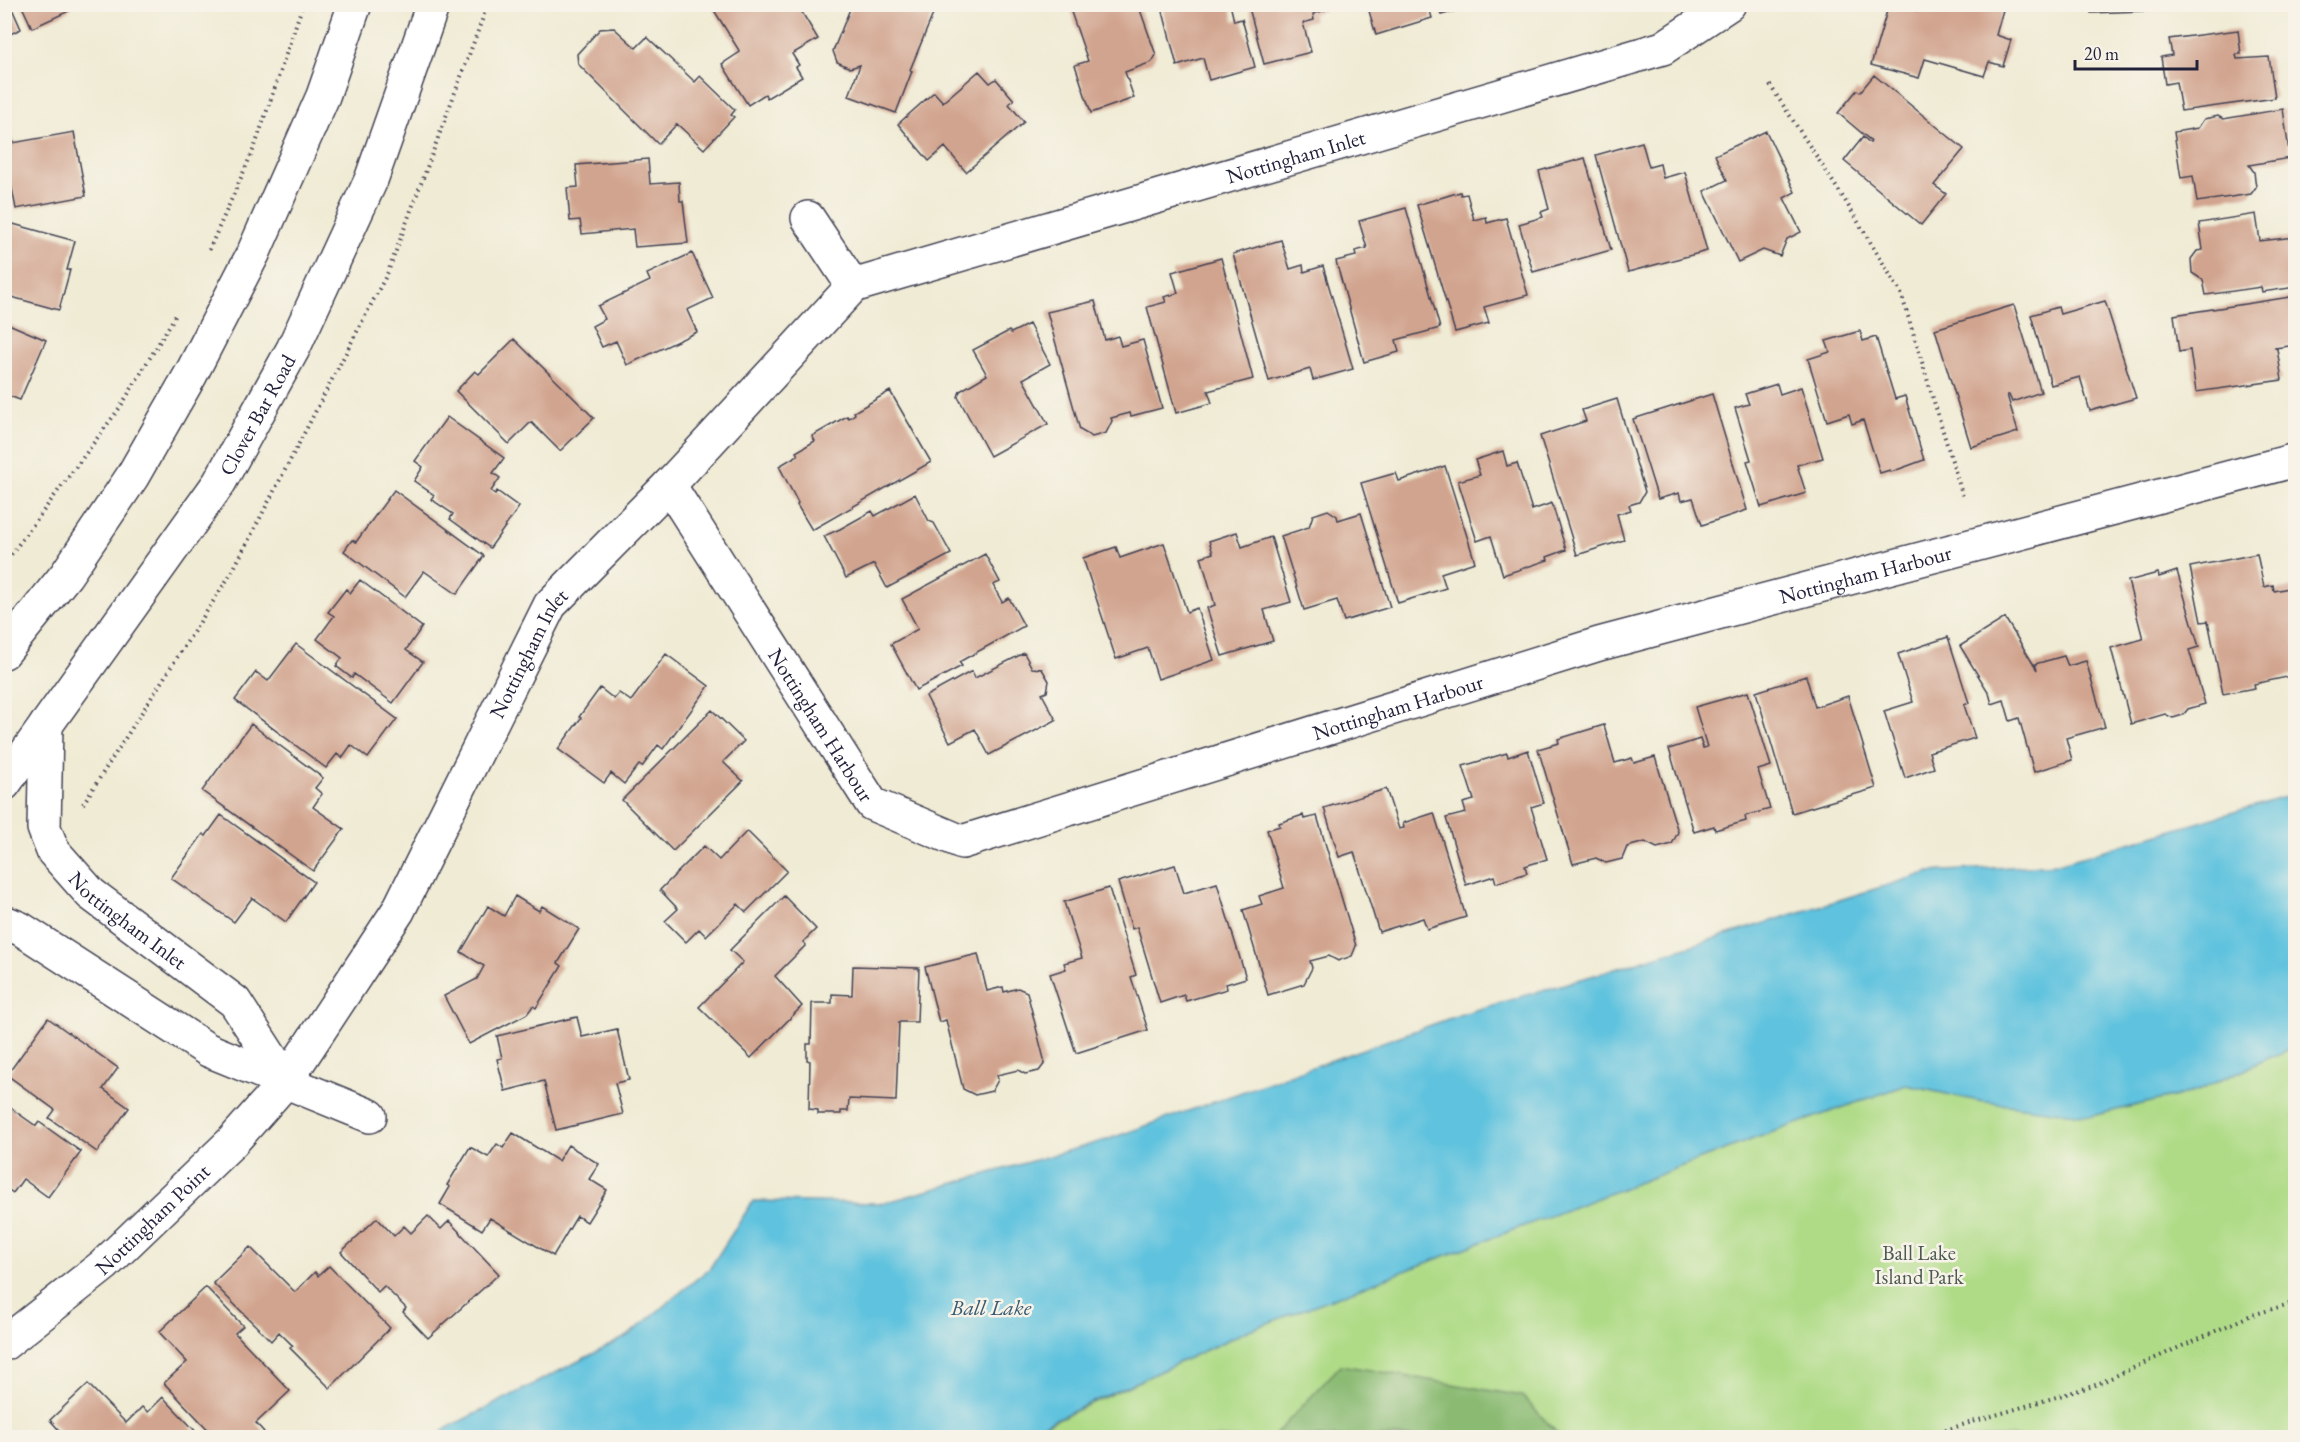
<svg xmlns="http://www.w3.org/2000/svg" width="2300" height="1442" font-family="'EB Garamond',serif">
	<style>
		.green { fill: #afdb86; stroke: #687e60; stroke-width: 1.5 }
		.forest { fill: #8bbb73; stroke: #566e57; stroke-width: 1.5 }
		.water { fill: #5fc2de; stroke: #40728c; stroke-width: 1.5 }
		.building { fill: #d1a48f }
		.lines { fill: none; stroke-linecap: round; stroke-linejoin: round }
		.minor-casing { stroke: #414052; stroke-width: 36 }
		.secondary-casing { stroke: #414052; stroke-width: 36 }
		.path { stroke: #414052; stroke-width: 4; stroke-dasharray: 1.5 4.5; stroke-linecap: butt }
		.minor { stroke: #fff; stroke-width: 33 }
		.secondary { stroke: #fff; stroke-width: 33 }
		.labels { text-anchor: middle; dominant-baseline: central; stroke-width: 5; stroke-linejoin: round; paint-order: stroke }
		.street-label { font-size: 21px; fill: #22223b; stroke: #f7f3e8 }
		.park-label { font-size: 21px; fill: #4c5a52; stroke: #f7f3e8 }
		.water-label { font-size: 22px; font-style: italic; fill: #375a74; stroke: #f7f3e8 }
	</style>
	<rect width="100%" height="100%" fill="#f7f3e8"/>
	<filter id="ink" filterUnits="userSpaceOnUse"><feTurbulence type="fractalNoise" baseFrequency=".0167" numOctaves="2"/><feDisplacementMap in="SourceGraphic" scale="12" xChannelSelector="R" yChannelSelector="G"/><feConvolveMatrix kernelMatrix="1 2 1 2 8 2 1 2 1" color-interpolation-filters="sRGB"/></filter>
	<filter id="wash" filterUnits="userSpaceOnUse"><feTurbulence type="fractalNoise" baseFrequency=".008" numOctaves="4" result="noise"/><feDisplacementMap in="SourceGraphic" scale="24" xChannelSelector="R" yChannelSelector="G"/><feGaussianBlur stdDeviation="1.35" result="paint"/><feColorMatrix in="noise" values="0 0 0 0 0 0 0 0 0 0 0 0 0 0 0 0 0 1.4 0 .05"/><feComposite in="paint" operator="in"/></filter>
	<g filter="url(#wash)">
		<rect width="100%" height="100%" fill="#f0ebd4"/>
		<path class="green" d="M2295,1046V1437L1017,1438L1249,1330L1753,1139L1906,1085L1979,1101L2091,1116L2197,1091Z"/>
		<path class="forest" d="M1341,1365L1522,1396L1561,1437H1273Z"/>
		<path class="water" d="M2295,794V1046L2197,1091L2091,1116L1979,1101L1906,1085L1753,1139L1249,1330L1017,1437H436L447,1428L626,1337L710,1268L753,1201L884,1203L1106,1140L1462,1014L1622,967L1930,872L2058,864Z"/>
		<g id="blocks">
			<path class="building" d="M4,4H10L21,29L4,37Z
				M21,4H77L68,9L69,11L32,28Z
				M714,4H797L818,39L792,54L799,65L796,67L802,77L767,98L765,94L748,105L722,64L740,52L712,7Z
				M852,4H916L934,12L910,70L912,71L896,113L849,96L860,65L850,68L837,62L833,51Z
				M1095,4H1138L1156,55L1152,62L1125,72L1134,98L1091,113L1075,65L1088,61L1071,12Z
				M1161,4H1230L1234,21L1242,19L1255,67L1209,80L1203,58L1177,66Z
				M1248,4H1330L1331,8L1313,14L1314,20L1303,23L1311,52L1264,64Z
				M1367,4H1428L1432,18L1376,35Z
				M1438,4H1478V5L1441,15Z
				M1889,4L1919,11L1921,4H1986L2003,10L1996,35L2011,40L2003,66L1989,62L1984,76L1925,59L1919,78L1871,65Z
				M2091,4H2168L2169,10L2091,13Z
				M614,28L636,48L647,37L695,82L700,76L735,110L731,115L734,117L704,149L677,124L658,144L578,64L577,54L600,29Z
				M2238,30L2241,54H2236L2237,59L2269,57L2275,98L2181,111L2176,82L2165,84L2161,57L2172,55L2169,39Z
				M979,71L990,83L996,79L1014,100L1009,104L1024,122L966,172L945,147L929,161L898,124L934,92L943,102Z
				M1874,75L1964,149L1934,185L1946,194L1921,225L1844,161L1863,137L1870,143L1871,141L1838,113L1857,90L1860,92Z
				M2283,109L2290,158L2249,165L2254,172L2256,187L2251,194L2197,202L2193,176L2181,178L2174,132L2198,128L2204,119L2218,116L2223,119Z
				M1766,131L1795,192L1784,198L1801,232L1787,239L1780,256L1763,250L1738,262L1704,191L1727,180L1715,155Z
				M74,132L86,196L16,209L11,183L4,184V139L12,138L13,143Z
				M1642,142L1649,167L1660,164L1663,178L1685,172L1707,251L1628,272L1596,155Z
				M1585,158L1611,250L1533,272L1519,224L1543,217L1541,212L1549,209L1539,171Z
				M648,159L650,184L679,182L680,201H683L688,243L635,247L633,229L582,234L580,220L570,221L567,188L578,187L576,165Z
				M1460,192L1461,195L1467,194L1474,220L1486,217L1487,223L1506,218L1528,295L1484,307L1489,323L1455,332L1417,205Z
				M1406,208L1440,328L1396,340L1399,352L1364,362L1336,261L1356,256L1355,251L1367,248L1359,221Z
				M2256,214L2260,241L2296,237V287L2262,292L2261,287L2206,295L2203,280L2192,273L2191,259L2197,251L2203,250L2199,223Z
				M6,222L75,241L67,270H70L59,310L4,295Z
				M1281,240L1290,269L1303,265L1304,272L1323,266L1353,369L1313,380L1310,369L1269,381L1233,254Z
				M692,253L713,298L687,310L697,332L627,365L616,341L602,347L592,326L605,319L598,306L650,281L647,274Z
				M1221,258L1253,379L1208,391L1212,403L1176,413L1147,307L1166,302L1164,297L1178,293L1172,272Z
				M2296,296V345L2275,348L2277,349L2282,380L2196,392L2190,350L2179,352L2174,315Z
				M1095,301L1105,340L1118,336L1121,346L1143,340L1162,408L1131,416L1130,413L1111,418L1112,421L1106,433L1092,437L1080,430L1047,312Z
				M2105,301L2136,398L2090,411L2080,377L2051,385L2031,315L2058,307L2060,314Z
				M2014,305L2041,392L2012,402L2009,395H2007L2018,432L1971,447L1935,329Z
				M4,322L46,340L20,400L4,394Z
				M1029,324L1050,364L1023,379L1048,424L990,456L958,397L960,391L987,375L973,350L1009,331L1011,333Z
				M1860,331L1863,341L1876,337L1895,399L1905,396L1924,460L1891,472L1890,470L1880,473L1863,420L1852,424L1849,414L1827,421L1808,359L1830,352L1826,341Z
				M514,339L594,418L560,451L531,422L509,444L456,391L475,371L479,374Z
				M1777,384L1780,394L1801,387L1823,458L1797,465L1806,493L1761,507L1747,461L1751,460L1735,408L1749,404L1745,394Z
				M890,391L931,462L812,530L797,505L798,503L779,466L798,455L796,452L815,441L812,436L847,416L849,418L855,414L854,412Z
				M1712,394L1747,510L1702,525L1693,498L1681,501L1679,493L1658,499L1633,419Z
				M1617,399L1645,492L1639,502L1629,505L1631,510L1617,514L1624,540L1577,555L1540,436L1586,421L1582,410Z
				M447,417L504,458L493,473L500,478L491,491L495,494L497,491L519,507L490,548L450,519L453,514L431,499L434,495L414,481L423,467L415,461Z
				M1503,451L1507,466L1517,463L1532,510L1552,503L1566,550L1547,557L1548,560L1503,575L1491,536L1477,541L1458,481L1480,475L1475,460Z
				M1445,466L1475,562L1441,573L1446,588L1398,603L1361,483L1396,473L1399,481Z
				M394,490L484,556L457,594L424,571L405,597L344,551L352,540L356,542Z
				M915,494L929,521L934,523L951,554L887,588L874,564L846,578L824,536L840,529L872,511L875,516Z
				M1328,510L1337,516L1338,520L1361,513L1390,607L1344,621L1337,600L1304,610L1281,536L1309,527L1313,515Z
				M1237,532L1242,547L1271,537L1291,602L1264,610L1273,641L1222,656L1207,608L1215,605L1201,557L1213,553L1209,541Z
				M1164,543L1187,612L1197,608L1214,660L1158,679L1148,648L1116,659L1083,558L1116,547L1120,558Z
				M985,554L1000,582L993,585L1002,602L1009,598L1024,626L959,662L962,666L916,690L891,644L918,629L902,599Z
				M2257,554L2264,587L2273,585L2274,591L2294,587L2296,675L2254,684L2255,688L2223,694L2208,621L2201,622L2190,567Z
				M2177,571L2199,647L2189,650L2205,704L2188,709L2183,715L2173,718L2165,714L2131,724L2111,648L2143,639L2128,581L2158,573L2159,577Z
				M360,580L422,627L406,650L423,662L393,703L354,674L352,678L336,666L342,658L317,639L334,616L328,612L346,589L350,593Z
				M2005,618L2037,670L2035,664L2064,656L2068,666L2086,661L2105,727L2066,738L2072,760L2034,772L2019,718L2010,721L2004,700L1992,704L1989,693L1960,646Z
				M1948,637L1969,703L1964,705L1975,738L1929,752L1934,768L1905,778L1884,711L1913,702L1898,654Z
				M296,644L397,719L368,758L351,745L342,758L337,754L326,768L235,700L256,672L268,681Z
				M1024,653L1032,668L1042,669L1049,681L1047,692L1042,694L1056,720L989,755L975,729L950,742L926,696L972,671L975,678Z
				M666,654L709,686L663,749L658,745L642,767L639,765L624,784L611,773L604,783L558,749L581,718L579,717L600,688L614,699L619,693L631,701Z
				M1806,676L1815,707L1848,696L1876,788L1792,813L1756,692Z
				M1748,692L1771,766L1758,770L1770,809L1745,816L1746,821L1715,830L1714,826L1694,832L1669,749L1700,739L1703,748L1707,747L1695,707Z
				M712,710L744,741L723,762L743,781L673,851L622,800Z
				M251,724L323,778L315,788L322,794L313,807L344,829L313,871L202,791Z
				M1604,725L1615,763L1632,758L1634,763L1655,757L1678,832L1672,844L1657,848L1645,842L1627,847L1622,859L1606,863L1596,858L1573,864L1538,749L1559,743L1558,739Z
				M1528,750L1544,803L1531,807L1547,859L1525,866L1527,873L1496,883L1494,876L1466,885L1446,818L1466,813L1463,803L1474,800L1463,766L1507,753L1508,757Z
				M1386,789L1399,829L1404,828L1403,823L1434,813L1466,917L1427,929L1423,918L1379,932L1354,852L1339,857L1324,808Z
				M221,815L314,882L286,922L252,898L234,922L171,878L203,834L206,836Z
				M1303,815L1304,819L1317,816L1356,946L1352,956L1338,961L1329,956L1310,961L1312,968L1304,984L1268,995L1243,910L1262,904L1259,896L1284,888L1267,830L1280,826L1279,823Z
				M747,831L787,871L746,912L738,904L706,936L699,929L686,942L665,921L678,909L660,890L704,846L719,860Z
				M1175,865L1184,893L1217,883L1246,978L1226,984L1227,989L1186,1001L1184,995L1160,1003L1137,927L1132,929L1118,882Z
				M1109,888L1136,975L1131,977L1148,1030L1076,1053L1050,974L1066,969L1064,963L1082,958L1064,902Z
				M515,896L539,911L542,906L579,929L558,963L562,966L536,1008L533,1006L527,1014L469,1044L444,996L477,979L484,966L461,952L488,906L504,916Z
				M784,896L816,929L803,942L806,945L775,976L802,1006L751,1058L699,1007L743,962L730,950Z
				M978,954L987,991L1003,987L1004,992L1018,988L1027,992L1045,1063L1039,1071L1025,1074L1018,1070L997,1075L998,1080L992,1091L975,1095L963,1089L946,1020L939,1022L925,967Z
				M853,966L919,968L917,1022H899L896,1101L849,1099L848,1111H841V1114H818V1110L809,1109L810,1061L807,1060V1044H811L812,1003H832V994L852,995Z
				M577,1017L582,1037L617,1029L629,1080L615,1083L623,1114L556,1130L544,1081L505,1091L497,1059L502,1058L497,1036Z
				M48,1018L118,1068L103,1089L129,1108L97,1152L49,1118L55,1110L7,1075Z
				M5,1104L36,1126L39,1122L81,1152L48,1197L23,1179L13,1193L5,1187Z
				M513,1133L558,1161L568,1145L599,1164L589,1179L607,1190L587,1222L577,1216L553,1256L490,1218L482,1230L440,1204L450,1187L447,1185L470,1147L488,1157L497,1144L503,1148Z
				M428,1216L441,1229L449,1221L499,1274L428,1338L403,1312L406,1308L384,1286L378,1292L341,1252L377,1218L394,1236L404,1226L411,1233Z
				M250,1247L295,1292L315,1272L318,1276L329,1266L390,1328L330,1388L290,1348L293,1346L279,1332L271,1341L213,1283Z
				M206,1287L243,1326L235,1333L290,1391L256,1423L264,1432L259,1438H216L164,1383L187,1362L159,1332Z
				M88,1384L126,1423L142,1407L148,1412L163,1397L202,1438H66L50,1420Z"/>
		</g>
	</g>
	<g filter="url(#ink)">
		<use href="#blocks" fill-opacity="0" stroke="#414052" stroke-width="1.5"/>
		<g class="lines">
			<defs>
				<g id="minor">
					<path d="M808,218L853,286"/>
					<path id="s1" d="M669,485L872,804L962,842L1599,644L2296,460"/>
					<path id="s2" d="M46,725L44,828L53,851L91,894L235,1002L286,1081"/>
					<path d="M4,922L21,929L208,1050L370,1116"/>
					<path id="s3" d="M4,1344L104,1265L232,1142L286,1081L398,911L550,605L669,485L853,286L1663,48L1729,4"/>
				</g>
				<g id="secondary">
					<path d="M4,652L66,575L132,477L191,374L253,254L323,96L355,4"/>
					<path id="s4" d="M4,784L219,483L293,349L371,180L433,4"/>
				</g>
			</defs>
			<use href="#minor" class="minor-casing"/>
			<use href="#secondary" class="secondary-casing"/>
			<path class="path" d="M1770,85L1846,202L1901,293L1963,497
				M209,250L255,146L303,4
				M4,564L121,406L177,313
				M83,804L232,572L388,272L488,4
				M1935,1434L2003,1438
				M1910,1438L1932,1434L2093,1386L2249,1316L2296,1302"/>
			<use href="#minor" class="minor"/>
			<use href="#secondary" class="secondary"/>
		</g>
	</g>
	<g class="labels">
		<g class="street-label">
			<text stroke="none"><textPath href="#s3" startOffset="1833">Nottingham Inlet</textPath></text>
			<text stroke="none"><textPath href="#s4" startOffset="448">Clover Bar Road</textPath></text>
			<text stroke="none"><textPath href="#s1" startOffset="1418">Nottingham Harbour</textPath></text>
			<text stroke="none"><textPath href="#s3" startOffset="879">Nottingham Inlet</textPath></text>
			<text stroke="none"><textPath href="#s1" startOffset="932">Nottingham Harbour</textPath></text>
			<text stroke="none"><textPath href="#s1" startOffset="284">Nottingham Harbour</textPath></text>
			<text stroke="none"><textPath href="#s2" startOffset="230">Nottingham Inlet</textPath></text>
			<text stroke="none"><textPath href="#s3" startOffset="194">Nottingham Point</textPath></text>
		</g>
		<g class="park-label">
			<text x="1919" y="1252">Ball Lake<tspan x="1919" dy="24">Island Park</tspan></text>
		</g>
		<g class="water-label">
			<text x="991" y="1307">Ball Lake</text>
		</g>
	</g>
	<rect width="2300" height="1442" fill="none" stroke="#f7f3e8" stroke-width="24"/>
	<path d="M2075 60v9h122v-9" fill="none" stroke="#22223b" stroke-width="3"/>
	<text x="2084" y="60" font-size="18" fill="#22223b" stroke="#f7f3e8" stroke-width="4.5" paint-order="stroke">20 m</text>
</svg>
